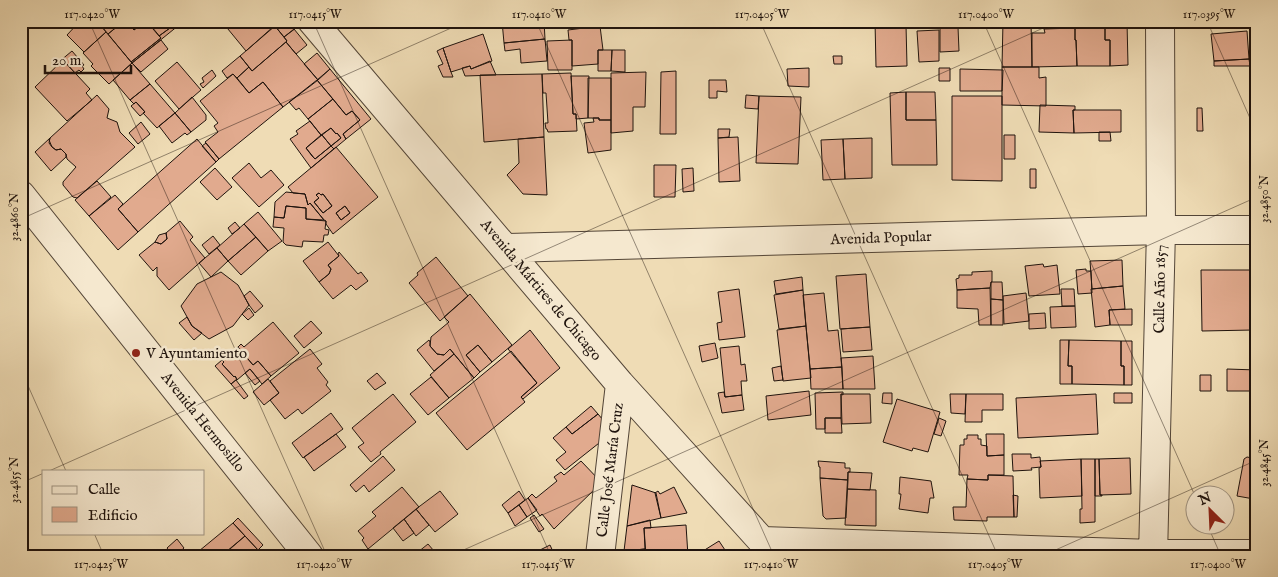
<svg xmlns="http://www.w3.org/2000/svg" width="1278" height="577" font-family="'IM FELL English',serif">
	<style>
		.building { fill: #e1aa8e; stroke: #1f130d; fill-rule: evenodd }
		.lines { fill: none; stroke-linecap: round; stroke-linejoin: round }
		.minor-casing { stroke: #534537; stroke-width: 30 }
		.minor { stroke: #f5e8cf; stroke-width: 28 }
		.ticks { fill: none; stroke: #1f130d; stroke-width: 1; stroke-opacity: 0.45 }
		.poi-dot { fill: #8f2418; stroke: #f5e8cf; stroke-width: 2 }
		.labels { text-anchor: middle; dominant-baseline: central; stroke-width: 5; stroke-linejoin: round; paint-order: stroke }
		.street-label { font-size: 15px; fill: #1f130d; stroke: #f5e8cf }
		.poi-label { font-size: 15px; fill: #1f130d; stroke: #f5e8cf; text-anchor: start }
		.neatline { fill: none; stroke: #1f130d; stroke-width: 2 }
		.ticks-label { font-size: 12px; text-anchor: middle; fill: #1f130d }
	</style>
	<rect width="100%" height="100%" fill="#efdcb5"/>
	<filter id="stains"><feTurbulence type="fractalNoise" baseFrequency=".004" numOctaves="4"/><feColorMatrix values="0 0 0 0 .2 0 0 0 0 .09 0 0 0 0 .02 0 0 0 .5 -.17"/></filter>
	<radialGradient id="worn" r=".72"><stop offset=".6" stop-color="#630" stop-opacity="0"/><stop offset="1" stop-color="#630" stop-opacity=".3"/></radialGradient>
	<path class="building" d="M80,21H97L106,32L84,52L67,35Z
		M97,21H124L108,34Z
		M124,21H126L134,30L145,21H147L161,38L131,62L108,34Z
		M126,21H145L134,30Z
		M162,21H164L170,28L159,36L153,29Z
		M164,21H184L132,63L131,62L161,38L159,36L170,28Z
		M225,21H270L274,26L246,51L223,23Z
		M281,21H291L296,28L284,37L275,26Z
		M502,21H544L545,39L504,43Z
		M875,21H884V26L906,25L907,66L876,67Z
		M966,21H1003V26H966Z
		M1003,21H1031L1032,67H1002Z
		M1075,21H1105V40H1110V66H1077L1076,40H1075Z
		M1105,22H1127L1128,65L1110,66V40H1105Z
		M275,26L287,41L252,71L240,56Z
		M600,26L603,50H598V64L572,66V40H569L568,30Z
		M958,27L959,51L940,52V28Z
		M1075,28V40H1076L1077,66L1032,67V33H1045L1044,29Z
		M294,29L307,45L296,54L286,42L287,41L284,37Z
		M939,30V61L919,62L917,31Z
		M1247,31L1249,59L1214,61L1211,34Z
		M106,32L132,63L109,84L91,66L93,64L83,53Z
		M483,34L492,61L471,69L470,66L451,72L443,48Z
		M545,39L547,61L521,63L520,49L505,51L504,43Z
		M161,40L168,49L141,72L132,63Z
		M572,40V70H548L547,41Z
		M286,42L318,80L283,107L263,82L249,93L237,78L249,67L252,71Z
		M443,48L451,72L453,77H443L438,66L443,64L437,51Z
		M598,50H612L611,71H598Z
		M612,50H625V72L611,71Z
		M72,51L84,65L82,66L84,69L81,72L79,70L75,73L63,60L61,63L60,61Z
		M317,53L330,69L318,80L304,64Z
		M240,56L249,67L237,78L233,74L227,78L222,71Z
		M833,56H842V64H834Z
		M1249,59L1250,66H1214V61Z
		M63,60L90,89L86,93L92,100L67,121L35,87Z
		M490,61L496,75L465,76L462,68L470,66L471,69Z
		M177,62L201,90L179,109L155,81Z
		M132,63L150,84L130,100L113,80Z
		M1002,67H1039V78L1046,77V106L1002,105Z
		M809,68V87L788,86L787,69Z
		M939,68H950V81H939Z
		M330,69L371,119L346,139L343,134L360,120L352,111L346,115L317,80Z
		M960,69L1003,70L1002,91H960Z
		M212,70L216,76L203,88L200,84L204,82L202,78Z
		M676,71V134H660L661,72Z
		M646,72L645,107H633V131L611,133V73Z
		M571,73L573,114H576L577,131L548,132L547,129H546L545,123H548L546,93H543L542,74Z
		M233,74L249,93L263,82L283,107L219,159L205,142L218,132L214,126L218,123L200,101Z
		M542,74L544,137L484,142L480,75Z
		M571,76H589L588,118L576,119V114H573Z
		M588,78H611V120H599V118H588Z
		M317,80L333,99L308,119L299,108L296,110L289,102Z
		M709,80H726L727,92L717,91V98H709Z
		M150,84L175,113L157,128L143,113L145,112L136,102L134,104L130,100Z
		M906,92H935L936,120H906Z
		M906,92V120H936L937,165H892L890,93Z
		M97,95L109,109L107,118L117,122L120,132L135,147L77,198L73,197L63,185V182L76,167L67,159L66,154L61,149L56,150L52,147L49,140L50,138Z
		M746,95L759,96L758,109L745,108Z
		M759,96L801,97L798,164L756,163Z
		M952,96H1002V181L952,180Z
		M192,97L206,115V120L191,132L175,113Z
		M333,99L346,115L352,111L360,120L343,134L346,139L334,149L331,146L341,138L337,133L336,134L331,128L321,135L308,119Z
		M136,102L145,112L140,116L131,106Z
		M1040,105L1075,106V110H1073L1074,133L1039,132Z
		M1197,108H1202L1203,131H1197Z
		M1073,110H1121V132L1074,133Z
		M175,113L191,132L187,135L185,133L172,143L159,126Z
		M593,118H599V120H611V150L588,153L584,123L594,122Z
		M310,121L321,135L306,148L312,156L315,159L331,146L334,149L311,168L290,139L298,134L296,131Z
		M141,122L150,134L138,144L129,133Z
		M331,128L336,134L337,133L341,138L331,146L322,135Z
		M718,129H730L729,137L718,138Z
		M1099,132H1110L1111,141H1099Z
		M322,135L331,146L315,159L306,148Z
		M1004,135H1015V159H1004Z
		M544,137L547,195L523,194L507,175L519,163L518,139Z
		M738,137L740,181L719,182L718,138Z
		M50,138L49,143L52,147L56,150L61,149L66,154V157L51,171L35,152Z
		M872,138V178L845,179L843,139Z
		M197,139L216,162L138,232L118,209Z
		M843,139L845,179L823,180L821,140Z
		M206,143L219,159L216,162L202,146Z
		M336,147L378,197L333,234L326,224V221L324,220L310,203L308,205L305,194L293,193L288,187ZM319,193L321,195L323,194L332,206L323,213L314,202L319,198L316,195ZM345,206L350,213L341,220L336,213Z
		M249,163L261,178L271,170L284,185L259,207L232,178Z
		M654,165H676L675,197H654Z
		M215,168L232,187L217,200L200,182Z
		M693,168L694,191L683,192L682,169Z
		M1030,169H1036V188H1030Z
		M97,181L111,197L89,216L75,200Z
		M286,192L305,194L308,205L310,203L324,220L306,219V208L286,206L284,218L274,217L275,202Z
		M319,193L321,195L323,194L332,206L323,213L314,202L319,198L316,195Z
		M115,195L123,204L118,209L138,232L118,250L89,216Z
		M286,206L306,208V219L326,221L325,229L329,230L328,235H324L323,242L303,241L302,247L286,245L283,242L284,228L273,227L274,217L284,218Z
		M345,206L350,213L341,220L336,213Z
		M258,212L282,241L268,251L244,224Z
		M180,221L193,237L190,240L205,258L169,290L157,276V267L153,271L139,255L155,242L161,244L167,239L166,233Z
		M235,222L240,228L232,234L228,228Z
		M244,224L256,237L228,261L217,248Z
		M166,233L167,239L161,244L155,242L159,235Z
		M213,236L220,245L209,254L202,245Z
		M256,237L268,251L241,275L228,261Z
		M328,242L339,256L328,265L331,269L329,274L319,282L303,261Z
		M217,248L228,261L211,277L199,263Z
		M339,252L358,274L361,272L368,281L356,290L351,285L333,299L319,282L329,274L331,269L328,265L339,256L338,254Z
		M436,257L468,296L440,321L409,283L418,275L417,273Z
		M1122,260L1123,286L1092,289L1090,261Z
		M1043,264L1044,267L1057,265L1060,294L1029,296L1025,266Z
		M1086,269V271H1091L1092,293L1078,294L1076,270Z
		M1201,270H1252L1253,330L1202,331Z
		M992,271V282H991L990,288L957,290L956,279L959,278V275H972V272Z
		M221,272L238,285L249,305L233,326L209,339L192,326L181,306L197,284Z
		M866,274L870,327L840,329L836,276Z
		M802,277L803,290L776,294L774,281Z
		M991,282H1002L1003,300L991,299Z
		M1123,286L1125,309L1109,310L1110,325L1095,327L1091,289Z
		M990,288L991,325H979L978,309L957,308V290Z
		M739,289L745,337L719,340L717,323L722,322L718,292Z
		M1061,289H1074L1075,306H1062Z
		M803,290L806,326L779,329L774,295Z
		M250,291L263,306L255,313L249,305L244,296Z
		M824,293L828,331L838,330L842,367L810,369L803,295Z
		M1026,293L1029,321L1004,324L1003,296Z
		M470,294L512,345L492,362L478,345L466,355L480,372L474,378L450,349L444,355L437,354L430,346L431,337L449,322L444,317Z
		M991,299L1003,300V325H991Z
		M1075,306L1076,327L1051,328L1050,307Z
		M1253,307H1257V330H1253Z
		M249,308L254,315L248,320L242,314Z
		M1132,309V325H1110L1109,310Z
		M1045,313L1046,328L1029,329V314Z
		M187,317L192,326L202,333L194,340L179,323Z
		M311,321L322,333L304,348L294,336Z
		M273,322L299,353L271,376L258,361L253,365L238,347L241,344L244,347Z
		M806,326L811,378L783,381L777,330Z
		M870,327L872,350L843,352L841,329Z
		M530,330L560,368L523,399L521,397L537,383L508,349Z
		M429,340L430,342V346L437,354L444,355L450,349L454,354L434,371L417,350Z
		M1060,340H1069L1068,366H1072V384H1060Z
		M1069,340L1121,341V366H1124V385L1072,384V366H1068Z
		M1121,341H1132V385H1124V366H1121Z
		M715,343L718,358L702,362L699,346Z
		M478,345L492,362L480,372L466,355Z
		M739,346L741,365L745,364L747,381H741L742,395L725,397L720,348Z
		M238,347L253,365L258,361L271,376L262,384L250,369L237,380L235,376L234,377L222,364L224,362L222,360Z
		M310,349L322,364L317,368L328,382L326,385L331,391L302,414L298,409L285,419L270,400L279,393L270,381Z
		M511,351L537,383L521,397L525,402L467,450L436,413Z
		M454,354L474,378L449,398L430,375Z
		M873,356L875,389H843L841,358Z
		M222,360L224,362L222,364L234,377L235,376L237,379L231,384L215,366Z
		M781,366L783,380L774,381L772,368Z
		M842,367L843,389H811L810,369Z
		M250,369L260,381L255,385L245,373Z
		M1227,369L1257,370V391H1227Z
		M377,373L386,383L375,390L367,381Z
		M1200,375H1211V391H1200Z
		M431,377L449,398L428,415L410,394Z
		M268,379L279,393L264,405L253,392Z
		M236,380L248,396L244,399L231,384Z
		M809,391L811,415L768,420L766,396Z
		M724,392L725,397L742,395L744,410L722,413L718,393Z
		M843,392V395L841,394V418H825V429H816L815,393Z
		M883,393H892V404L882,403Z
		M1114,393H1132V403H1114Z
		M393,394L416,422L380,452L381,454L371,462L358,447L364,443L352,428Z
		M841,394H870L871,423L842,424Z
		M950,394H966L965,414L951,413Z
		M966,394H1003V410H982V422H965Z
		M1096,394L1098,434L1018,438L1016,398Z
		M897,399L940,412L928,452L913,448L912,451L883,442Z
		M591,406L598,414L572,434L566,427Z
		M331,413L343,429L303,458L292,443Z
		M598,414L613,432L565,470L556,460L566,452L553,438L566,427L572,434Z
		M825,418H841L842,433H825Z
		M939,418L946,421L941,436L934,434Z
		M336,434L346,447L314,471L304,457Z
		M986,434H1004V455L987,456Z
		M967,435H978V439H981V445L987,446V456L1004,455V475H988V480L967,479L968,475H959L960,445H964V439H967Z
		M1012,454H1031V458L1040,457L1041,467L1031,468L1032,470L1013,471Z
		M383,456L395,470L369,492L364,485L356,492L350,485Z
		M1247,457L1257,459V502L1254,499L1237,496L1244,459Z
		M1130,458L1131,494L1100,495L1099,459Z
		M1081,459H1095V522L1080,523V509H1082Z
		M1081,459L1082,496L1040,498L1039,468L1041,467L1040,461Z
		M1095,459H1099L1100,495H1102V496H1095Z
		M581,461L601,482L600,484L554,529L542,514L540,516L528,498L532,494L536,498L557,481L554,477L561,472L564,475Z
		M818,461L845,463V468H850V472H848V480L820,478V467H819Z
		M848,472L872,473L870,490L847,489Z
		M988,475L1013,476L1014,517H987V521L954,520L953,507H966L967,479L988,480Z
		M900,477L931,481L934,498H930L928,513L899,509L901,494H899Z
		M820,478L848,480L846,518L826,519L823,516Z
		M632,485L656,493L661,518L627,526Z
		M402,487L419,507L368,549L362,540L364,538L358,531L376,516L372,512Z
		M674,487L687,513L661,518L655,493L658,491L660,494Z
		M847,489L876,490V526L845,525Z
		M440,491L458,514L435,532L416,509Z
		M519,491L525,500L508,513L502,505Z
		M1013,495L1018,496L1017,517H1014Z
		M528,498L537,510L527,517L519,505Z
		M519,505L527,517L515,526L508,513Z
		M416,509L429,525L416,536L404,519Z
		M534,515L544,529L539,532L530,518Z
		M238,518L263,545L258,550L233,523Z
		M404,519L414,533L403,541L393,528Z
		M650,520L651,528H644L645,549L624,551L627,526Z
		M233,523L245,536L221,556H203L199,551Z
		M686,525L688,556H646L644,528Z
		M245,536L258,550L257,551L251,556H222Z
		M177,539L184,548L175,556H173L167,548Z
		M719,541L729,556H695Z
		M428,544L434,551L435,550L439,554L437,556H413Z
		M550,545L555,556H533L532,554Z
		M645,549L646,556H623L624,551Z"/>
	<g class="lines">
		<defs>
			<path id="minor" d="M312,21L620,384L762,541L774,556
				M21,195L309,556
				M505,248L1161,230H1257
				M762,541L1153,554H1257
				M600,556L620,384
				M1153,556L1161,230L1160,21"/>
		</defs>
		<use href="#minor" class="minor-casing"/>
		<use href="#minor" class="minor"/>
	</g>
	<path class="ticks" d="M89,21L327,556M313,21L551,556M536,21L774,556M760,21L998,556M983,21L1196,498M1207,21L1257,134M21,219L467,21M21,370L66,471M49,471L1059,21M21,483L44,473M1207,524L1221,556M94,533L104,556M450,556L1257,197M1042,556L1257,460"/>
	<circle class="poi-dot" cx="136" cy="353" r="5"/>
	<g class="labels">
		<g class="street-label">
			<text transform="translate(881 238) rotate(-2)">Avenida Popular</text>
			<text transform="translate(1160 289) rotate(-89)">Calle Año 1857</text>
			<text transform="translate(541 290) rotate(50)">Avenida Mártires de Chicago</text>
			<text transform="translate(203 422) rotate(51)">Avenida Hermosillo</text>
			<text transform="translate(610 470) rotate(-83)">Calle José María Cruz</text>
		</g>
		<g class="poi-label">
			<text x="146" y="353">V Ayuntamiento</text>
		</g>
	</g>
	<rect width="1278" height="577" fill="none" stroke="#efdcb5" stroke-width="55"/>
	<rect x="42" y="470" width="162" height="65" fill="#f5e8cf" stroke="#9f9381"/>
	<rect x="52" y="486" width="25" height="8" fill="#f5e8cf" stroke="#9f9381"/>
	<text x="88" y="494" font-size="15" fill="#1f130d">Calle</text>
	<rect x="52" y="507" width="25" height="15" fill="#e1aa8e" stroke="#9f9381"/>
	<text x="88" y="520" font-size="15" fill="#1f130d">Edificio</text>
	<g transform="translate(1210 510) rotate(336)"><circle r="24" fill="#f5e8cf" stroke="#9f9381"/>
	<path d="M0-4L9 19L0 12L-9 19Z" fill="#8f2418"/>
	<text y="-8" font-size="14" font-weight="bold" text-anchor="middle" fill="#1f130d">N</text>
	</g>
	<path d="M45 65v8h86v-8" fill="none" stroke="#1f130d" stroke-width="2.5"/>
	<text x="52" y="65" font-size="15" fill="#1f130d" stroke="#f5e8cf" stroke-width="4" paint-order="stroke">20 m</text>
	<rect x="28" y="28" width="1222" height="522" class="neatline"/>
	<g class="ticks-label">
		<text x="92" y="18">117.0420°W</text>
		<text x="315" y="18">117.0415°W</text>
		<text x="539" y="18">117.0410°W</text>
		<text x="762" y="18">117.0405°W</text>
		<text x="986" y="18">117.0400°W</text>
		<text x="1209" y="18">117.0395°W</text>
		<text transform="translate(1264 199) rotate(-90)" y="4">32.4850°N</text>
		<text transform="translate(14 217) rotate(-90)" y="4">32.4860°N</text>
		<text transform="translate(1264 463) rotate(-90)" y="4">32.4845°N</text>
		<text transform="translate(14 480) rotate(-90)" y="4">32.4855°N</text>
		<text x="101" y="568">117.0425°W</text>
		<text x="324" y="568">117.0420°W</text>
		<text x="548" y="568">117.0415°W</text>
		<text x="771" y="568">117.0410°W</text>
		<text x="995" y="568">117.0405°W</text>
		<text x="1218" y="568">117.0400°W</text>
	</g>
	<rect width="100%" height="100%" filter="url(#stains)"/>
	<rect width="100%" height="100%" fill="url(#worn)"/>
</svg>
